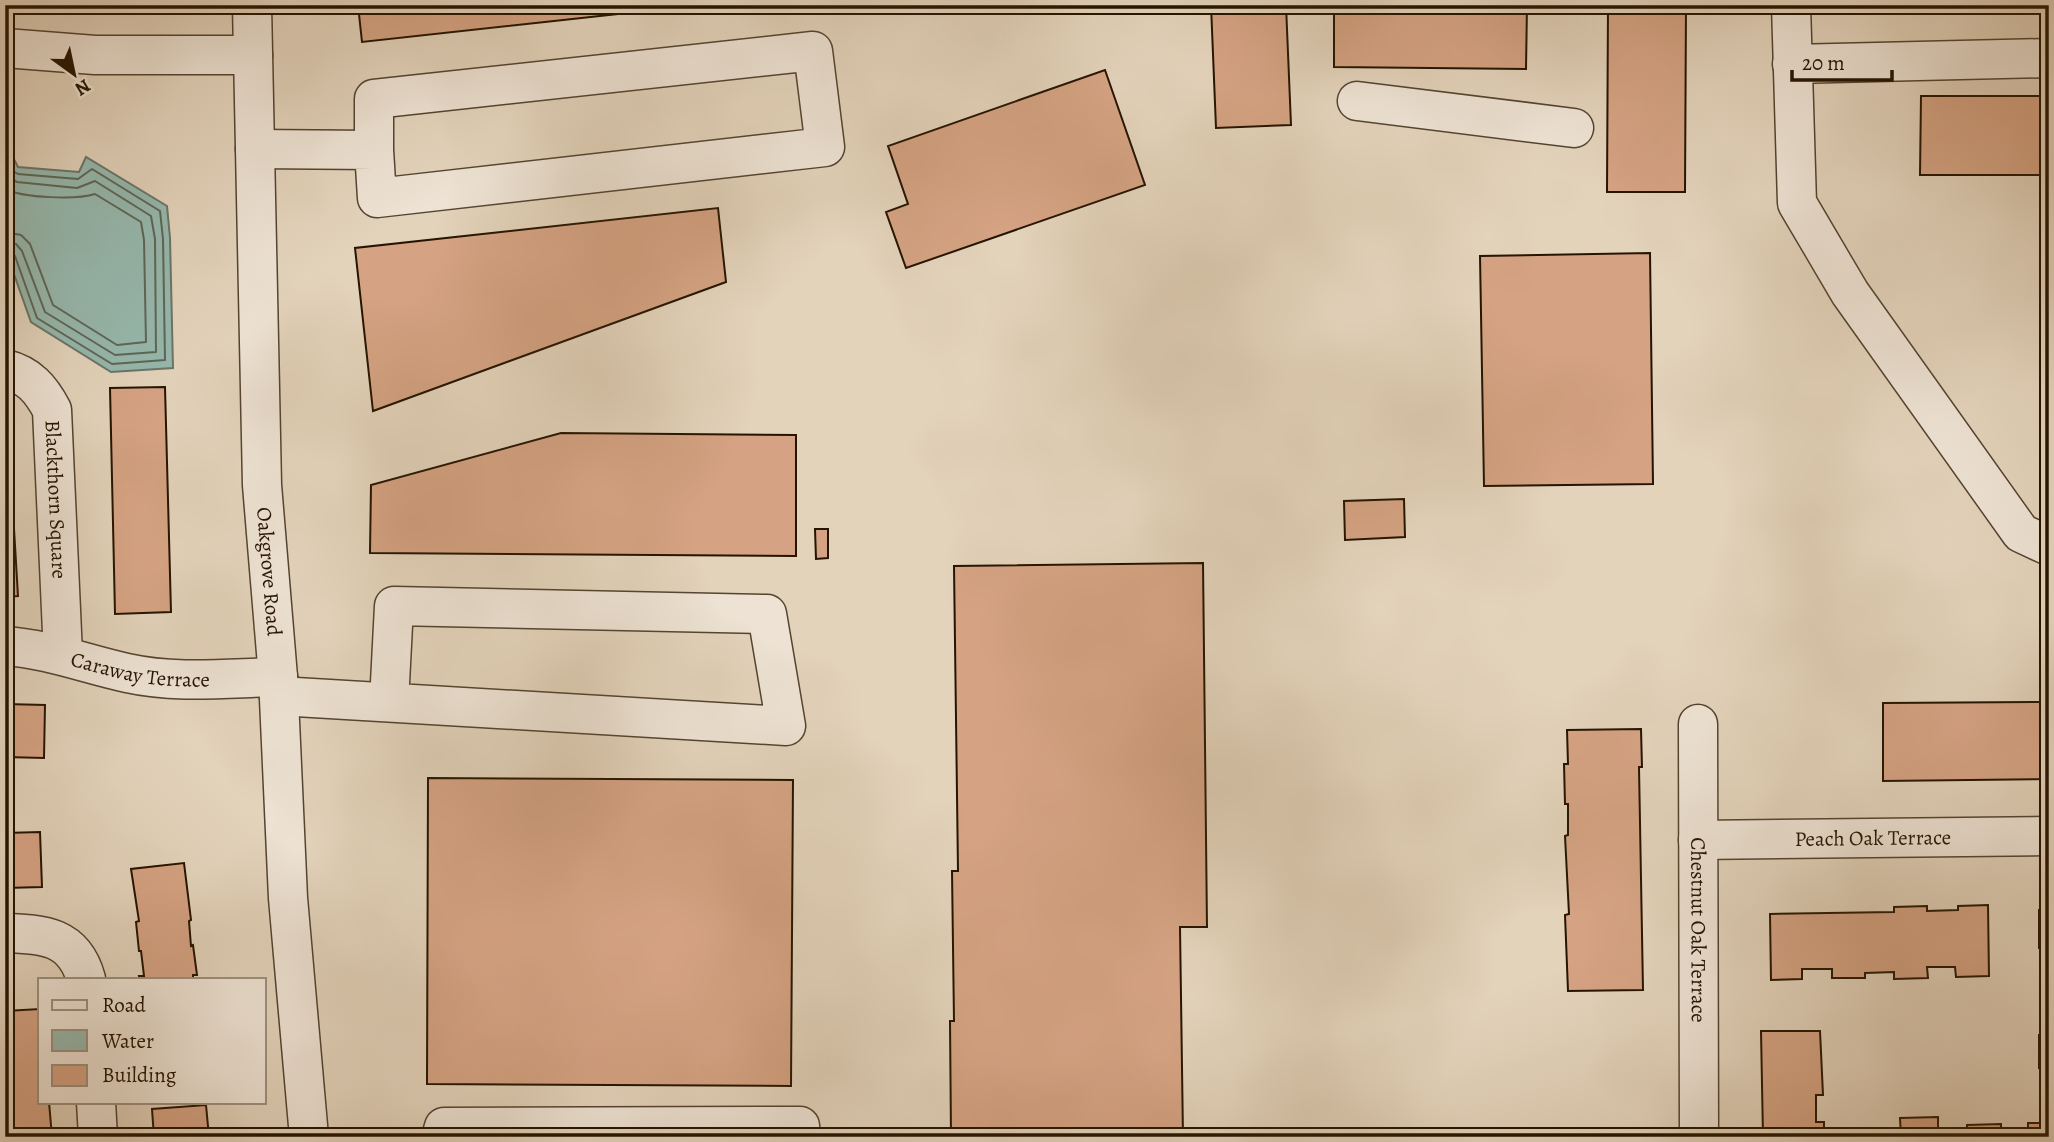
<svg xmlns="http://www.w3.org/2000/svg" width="2054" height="1142" font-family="Alegreya,serif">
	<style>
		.water { fill: #96b8ad; stroke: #697668; stroke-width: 2 }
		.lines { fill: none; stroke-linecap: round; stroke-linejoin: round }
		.shore { stroke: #5e6657; stroke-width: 2 }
		.building { fill: #d5a383; stroke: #251401; stroke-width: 2 }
		.minor-casing { stroke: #544430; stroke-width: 41 }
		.minor { stroke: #ede2d3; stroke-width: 38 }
		.labels { text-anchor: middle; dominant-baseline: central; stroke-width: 5; stroke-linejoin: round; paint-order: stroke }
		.street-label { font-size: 21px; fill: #251401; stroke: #ede2d3 }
	</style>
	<rect width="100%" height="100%" fill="#e3d3bb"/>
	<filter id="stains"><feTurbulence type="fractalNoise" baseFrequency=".00286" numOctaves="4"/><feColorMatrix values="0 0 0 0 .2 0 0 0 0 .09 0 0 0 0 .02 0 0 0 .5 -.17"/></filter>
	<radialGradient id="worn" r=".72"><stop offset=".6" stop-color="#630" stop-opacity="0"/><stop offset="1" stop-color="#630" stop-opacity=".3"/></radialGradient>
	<path class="water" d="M5,142L18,167L79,172L86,157L167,206L170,238L173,368L111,372L31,322L5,249Z"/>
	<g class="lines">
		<path class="shore" d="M5,156L11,170L18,174L78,179L92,169L160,211L163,239L165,360L112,364L37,318L15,256L10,252L5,251
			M5,176L17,182L77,188L95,181L151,216L155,239L156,352L115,355L45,312L22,251L16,244L5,242
			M5,189C24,198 76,200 95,194L141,222L144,240L146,342L117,345L53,305L30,244L21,235L5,232"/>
	</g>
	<path class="building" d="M358,5H701L362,42Z
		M1211,5H1286L1291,125L1216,128Z
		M1334,5H1527L1526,69L1334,67Z
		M1608,5H1686L1685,192H1607Z
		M1105,70L1145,185L906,268L886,212L908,204L888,146Z
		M1921,96H2049V175H1920Z
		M718,208L726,282L373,411L355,248Z
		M1650,253L1653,484L1484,486L1480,256Z
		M165,387L171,612L115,614L110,388Z
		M5,427H8L18,596L5,597Z
		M561,433L796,435V556L370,553L371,485Z
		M1404,499L1405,537L1345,540L1344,501Z
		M815,529H828V558L816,559Z
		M1203,563L1207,927H1180L1183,1137H951L950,1021H954L952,871H958L954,566Z
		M2049,702V779L1883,781V703Z
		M5,704L45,705L44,758L5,757Z
		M1641,729L1642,767H1639L1643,990L1568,991L1565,915L1569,914L1565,836L1568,835V804H1565L1564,764H1568L1567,730Z
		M428,778L793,780L791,1086L427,1084Z
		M40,832L42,887L5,888V833Z
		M184,863L191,920L189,921L191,946L193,945L197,975H193V979H140L139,976H144L141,951H139L136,922L139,921L131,869Z
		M1988,905L1989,976L1956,977L1955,967H1927L1928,978L1894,979V972L1865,973V978H1832V969H1802V979L1771,980L1770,914L1894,912V907L1927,906V911L1958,910V906Z
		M2039,910H2049V947L2039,948Z
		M40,1009V1102H49L52,1137H6L5,1011Z
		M1761,1031H1820L1823,1095H1816V1122H1824V1137H1763Z
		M2039,1035H2049V1068H2039Z
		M206,1105L209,1137H154L152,1109Z
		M1938,1117V1134H1967V1125L2001,1124V1135L2028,1134V1123H2049V1137H1901L1900,1118Z"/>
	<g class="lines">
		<defs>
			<g id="minor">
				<path id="s1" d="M252,5L262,485L278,677L288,898L309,1137"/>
				<path d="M1791,5L1797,203L1850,293L2021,533L2049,546"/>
				<path d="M5,48L95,55H253"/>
				<path d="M1792,64L2049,58"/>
				<path d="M1357,101L1574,128"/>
				<path d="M255,149L374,150L377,198L825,147L813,51L374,99V150"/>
				<path id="s2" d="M5,369C29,375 41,389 52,410L63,655"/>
				<path id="s3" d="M5,646C48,649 86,664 127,673C176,684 228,678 278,677"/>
				<path d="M279,696L786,726L767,614L394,606L389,702"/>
				<path id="s4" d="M1698,724L1699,1137"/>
				<path id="s5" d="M1698,840L2049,836"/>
				<path d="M5,933C44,934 74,936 86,979"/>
				<path d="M96,1102L98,1137"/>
				<path d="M441,1137L444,1127L800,1126L801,1137"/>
			</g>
		</defs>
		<use href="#minor" class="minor-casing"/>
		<use href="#minor" class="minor"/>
	</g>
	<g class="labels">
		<g class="street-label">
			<text stroke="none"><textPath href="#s2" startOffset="154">Blackthorn Square</textPath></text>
			<text stroke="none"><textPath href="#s1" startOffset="567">Oakgrove Road</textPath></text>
			<text stroke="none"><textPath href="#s3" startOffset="138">Caraway Terrace</textPath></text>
			<text stroke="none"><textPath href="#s5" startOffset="175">Peach Oak Terrace</textPath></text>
			<text stroke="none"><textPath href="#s4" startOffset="206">Chestnut Oak Terrace</textPath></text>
		</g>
	</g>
	<rect width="2054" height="1142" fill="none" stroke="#e3d3bb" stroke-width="28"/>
	<rect x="7" y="7" width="2040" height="1128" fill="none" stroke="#251401" stroke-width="3.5"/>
	<rect x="14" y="14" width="2026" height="1114" fill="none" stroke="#251401" stroke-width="2"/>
	<rect x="38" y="978" width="228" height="126" fill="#ede2d3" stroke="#9d907f" stroke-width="2"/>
	<rect x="52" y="1000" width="35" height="10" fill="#ede2d3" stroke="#9d907f" stroke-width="2"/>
	<text x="102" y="1012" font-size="21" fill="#251401">Road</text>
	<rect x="52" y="1030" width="35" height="21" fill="#96b8ad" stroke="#9d907f" stroke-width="2"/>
	<text x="102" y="1048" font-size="21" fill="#251401">Water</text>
	<rect x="52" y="1065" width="35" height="21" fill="#d5a383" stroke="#9d907f" stroke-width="2"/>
	<text x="102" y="1082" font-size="21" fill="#251401">Building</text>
	<g transform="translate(74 74) rotate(147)" stroke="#ede2d3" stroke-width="5" paint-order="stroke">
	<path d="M0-5L12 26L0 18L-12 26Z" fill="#251401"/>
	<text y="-10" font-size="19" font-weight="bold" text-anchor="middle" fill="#251401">N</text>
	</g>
	<path d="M1792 70v10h100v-10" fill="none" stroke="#251401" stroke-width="3.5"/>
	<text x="1802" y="70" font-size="21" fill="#251401" stroke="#ede2d3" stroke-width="5" paint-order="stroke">20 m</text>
	<rect width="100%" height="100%" filter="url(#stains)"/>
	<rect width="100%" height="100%" fill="url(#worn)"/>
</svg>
